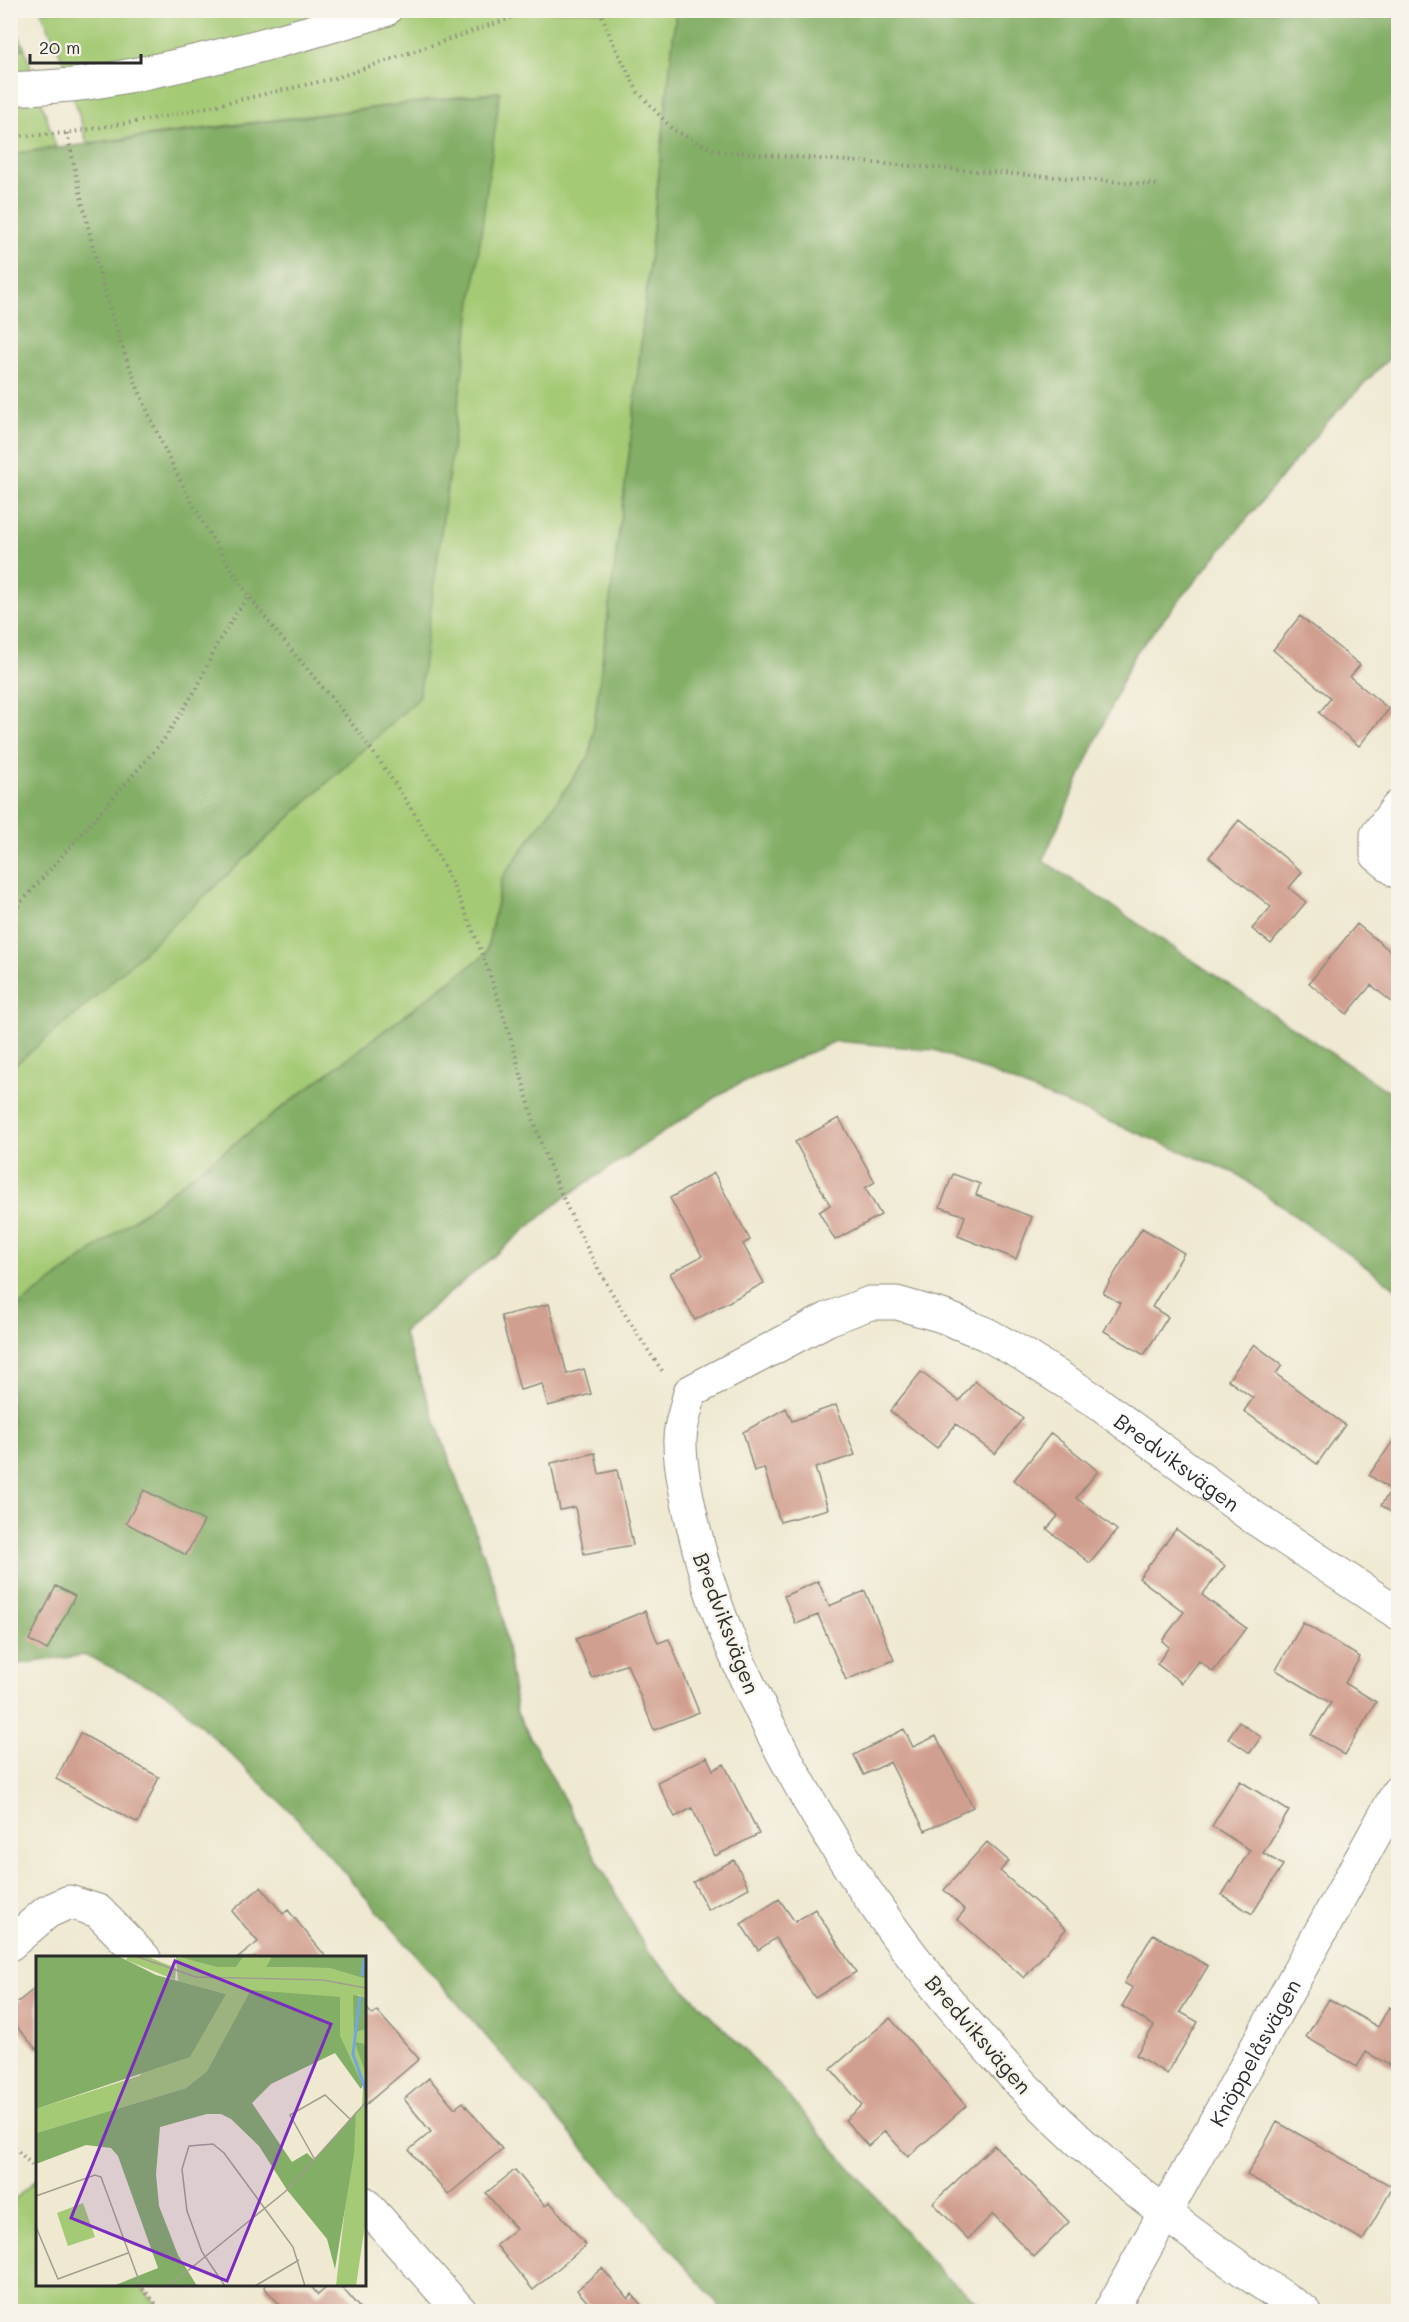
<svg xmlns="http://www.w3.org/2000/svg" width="1409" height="2322" font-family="Mali,sans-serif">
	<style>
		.green { fill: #a4ca75; stroke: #687a50; stroke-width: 1.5 }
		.forest { fill: #83ae66; stroke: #576c48; stroke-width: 1.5 }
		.building { fill: #d19f8f }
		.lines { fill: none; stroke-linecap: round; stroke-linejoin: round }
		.minor-casing { stroke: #8d8a7e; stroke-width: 35 }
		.path { stroke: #8d8a7e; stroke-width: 4; stroke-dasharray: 1.5 4.5; stroke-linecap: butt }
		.minor { stroke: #fff; stroke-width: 33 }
		.labels { text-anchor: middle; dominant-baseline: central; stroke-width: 4.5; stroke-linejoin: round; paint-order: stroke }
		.street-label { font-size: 21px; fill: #2b2b2b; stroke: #f7f3e8 }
		.inset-river { fill: none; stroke: #72a6df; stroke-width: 3 }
		.inset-road { fill: none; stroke: #a19d8f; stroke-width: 1.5 }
		.view { fill: #7b2cbf; fill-opacity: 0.15; stroke: #7b2cbf; stroke-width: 3 }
		.inset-edge { fill: none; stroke: #2b2b2b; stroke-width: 3 }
	</style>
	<rect width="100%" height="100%" fill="#f7f3e8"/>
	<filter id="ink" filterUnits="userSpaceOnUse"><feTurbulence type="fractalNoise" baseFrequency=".0167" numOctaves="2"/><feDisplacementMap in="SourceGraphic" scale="12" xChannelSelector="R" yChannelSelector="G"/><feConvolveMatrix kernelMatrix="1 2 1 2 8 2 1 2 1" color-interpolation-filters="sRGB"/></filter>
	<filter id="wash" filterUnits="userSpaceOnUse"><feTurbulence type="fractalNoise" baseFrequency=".008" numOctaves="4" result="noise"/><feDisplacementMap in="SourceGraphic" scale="24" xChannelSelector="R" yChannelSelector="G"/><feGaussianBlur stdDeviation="1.35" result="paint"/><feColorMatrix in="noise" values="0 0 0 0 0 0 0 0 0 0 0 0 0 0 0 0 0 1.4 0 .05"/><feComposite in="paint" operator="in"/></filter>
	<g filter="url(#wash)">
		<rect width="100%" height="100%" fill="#efe9d2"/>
		<path class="green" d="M41,11H676L630,447L590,755L502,878L486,954L11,1312V1068L84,1007L500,92L87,143L64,63Z
			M10,49H25L56,147L11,154Z
			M37,2178L38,2284L139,2285L163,2311H11V2203Z"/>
		<path class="forest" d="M676,11H1398V349L1328,421L1134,655L1043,860L1398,1098V1290L1237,1174L935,1050L836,1041L730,1088L562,1199L403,1332L500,1600L517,1713L647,1951L776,2082L943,2275L990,2311H724L297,1818L170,1696L86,1655L11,1665V1312L486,954L502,878L590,755L630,447Z
			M10,18H11L25,49H11Z
			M500,92L419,698L84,1007L11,1068V154Z"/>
		<g id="blocks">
			<path class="building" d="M1300,616L1360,665L1350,677L1389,709L1359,746L1319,713L1331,698L1273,650Z
				M1239,820L1302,872L1289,888L1306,902L1271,944L1252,929L1271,907L1209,857Z
				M1357,924L1394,954L1398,949V1007L1371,985L1347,1014L1309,983Z
				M839,1118L875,1182L865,1188L881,1215L835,1240L819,1212L830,1205L795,1142Z
				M714,1173L750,1240L743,1244L764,1283L695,1320L670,1273L702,1256L670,1198Z
				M953,1174L980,1184L976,1195L1032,1217L1016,1259L958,1236L965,1216L940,1207Z
				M1142,1228L1184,1253L1152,1307L1168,1317L1144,1355L1104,1331L1120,1303L1103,1293Z
				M549,1304L567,1374L584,1369L591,1394L548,1406L542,1384L520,1390L501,1316Z
				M1254,1344L1282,1365L1276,1374L1345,1425L1317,1464L1244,1411L1253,1398L1228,1380Z
				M921,1372L959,1401L975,1381L1023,1418L995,1454L956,1424L937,1448L890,1411Z
				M836,1405L855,1455L815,1468L828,1509L780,1522L764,1468L754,1471L743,1432L786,1408L792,1421Z
				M1051,1433L1098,1471L1076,1498L1117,1530L1090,1563L1047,1529L1058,1516L1014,1480Z
				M1398,1434V1517L1381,1505L1391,1490L1369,1475Z
				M595,1453L599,1474L617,1470L633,1545L584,1554L575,1507L560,1510L551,1463Z
				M144,1490L204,1521L186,1555L126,1523Z
				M1176,1529L1225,1566L1202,1595L1246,1628L1213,1672L1199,1661L1182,1683L1157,1664L1169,1647L1162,1641L1184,1612L1139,1578Z
				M818,1581L829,1606L865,1591L894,1660L846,1680L818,1615L796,1624L784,1596Z
				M56,1586L75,1596L47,1650L29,1640Z
				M645,1611L658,1643L669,1639L699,1712L654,1730L627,1664L592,1678L576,1639Z
				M1303,1623L1360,1657L1345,1683L1376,1702L1345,1755L1311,1735L1331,1703L1276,1670Z
				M1239,1722L1261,1737L1250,1753L1228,1738Z
				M904,1729L913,1747L936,1736L973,1807L925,1831L890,1762L864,1775L854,1755Z
				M80,1733L159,1777L138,1823L56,1779Z
				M707,1757L713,1770L724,1764L759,1834L715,1856L692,1808L675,1817L657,1782Z
				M1240,1781L1289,1811L1263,1853L1283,1865L1252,1914L1222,1895L1250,1850L1212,1826Z
				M987,1842L1009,1861L1000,1871L1066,1929L1024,1978L957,1919L965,1910L944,1890Z
				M734,1860L749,1888L708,1910L693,1882Z
				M261,1887L283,1914L288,1910L327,1958H238L258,1942L232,1911Z
				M779,1899L795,1922L815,1909L856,1972L815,1998L776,1938L758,1950L741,1924Z
				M1153,1934L1208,1966L1180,2012L1198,2022L1167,2074L1136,2055L1154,2026L1122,2006L1133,1988L1124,1983Z
				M38,1986V2051L10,2019V2008Z
				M1329,1999L1378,2027L1389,2007L1398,2012V2070L1366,2052L1357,2067L1306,2037Z
				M364,2006L373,2015L377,2011L419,2059L364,2106Z
				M890,2018L966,2106L908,2157L885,2131L868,2146L845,2120L862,2105L831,2069Z
				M429,2078L455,2108L463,2102L502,2149L448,2195L409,2150L431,2132L404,2099Z
				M1277,2122L1393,2187L1363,2240L1247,2175Z
				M994,2145L1069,2222L1034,2257L993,2214L968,2239L933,2203Z
				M515,2170L545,2206L550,2202L586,2245L533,2290L496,2245L516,2229L486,2193Z
				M602,2268L628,2299L632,2294L647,2312H596L577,2290Z
				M267,2284H309L318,2295L330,2284H339L363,2312H286L264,2287Z"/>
		</g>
	</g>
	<g filter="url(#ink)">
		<use href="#blocks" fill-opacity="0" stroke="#8d8a7e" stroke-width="1.5"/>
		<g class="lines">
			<defs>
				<g id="minor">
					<path d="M10,89C36,87 62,87 88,83C188,67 287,40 385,10"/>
					<path d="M1398,807L1377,835V855L1398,872"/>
					<path d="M10,1944L47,1912L69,1902L98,1911L144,1958"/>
					<path d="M364,2203L461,2312"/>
					<path id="s1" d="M1110,2312L1398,1792"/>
					<path id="s2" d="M1305,2312C1217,2254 1132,2193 1057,2120C940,2005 841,1871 768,1724C738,1665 712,1605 697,1541C690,1513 680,1471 680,1443C679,1427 687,1408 690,1392L828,1319L870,1303H897L942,1316L986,1334L1024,1355L1094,1400L1253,1517L1398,1613"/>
				</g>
			</defs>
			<use href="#minor" class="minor-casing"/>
			<path class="path" d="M600,10L612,41L638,92L673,130L717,151L1159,185
				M67,133C83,204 97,275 121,343C149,424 191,508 238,580C274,634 320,681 359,733C391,776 421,821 445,869C470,919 490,971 506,1024C520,1067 529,1110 544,1151C573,1230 615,1303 663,1372
				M10,137L67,133L163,117L336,78L534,10
				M10,915L163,741L197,688L218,642L249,594
				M10,2143L38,2171
				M139,2284L163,2312"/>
			<use href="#minor" class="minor"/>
		</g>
	</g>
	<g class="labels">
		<g class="street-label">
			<text stroke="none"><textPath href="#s2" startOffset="1708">Bredviksvägen</textPath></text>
			<text transform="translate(727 1623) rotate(69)">Bredviksvägen</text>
			<text transform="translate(979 2034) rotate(49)">Bredviksvägen</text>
			<text stroke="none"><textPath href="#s1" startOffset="297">Knöppelåsvägen</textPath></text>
		</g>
	</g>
	<g transform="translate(36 1956)">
		<rect width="330" height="330" fill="#efe9d2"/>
		<path d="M92,0H110L140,12L139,24L90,4ZM208,0H236L230,11L293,12L330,23V41L322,39L318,77L330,73V88L321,86L330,114V262L320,330H300L320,156L326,150L327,129L304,79L189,83L171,115L150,132L0,177V153L103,120L190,38L142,25L140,1L200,11ZM47,247L59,281L32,290L21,257Z" fill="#a4ca75"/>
		<path d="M0,0H82L120,19L190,38L154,101L0,153ZM140,0H208L200,11H181ZM236,0H330V23L293,12L230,11ZM215,34L304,41V79L327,129L325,133L299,97L235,128L216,147L256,206L271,197L278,204L320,156L318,198L299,313L291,283L251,234L223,190L195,163L185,158H171L124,171L120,218L123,250L142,299L161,330H77L122,312L82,200L75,192L50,189L0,208V177L150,132L171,115ZM317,39L330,41V73L318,77ZM321,86L330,88L329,115L319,87Z" fill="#83ae66"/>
		<path class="inset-river" d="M326,20L329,0M324,41L317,98L330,135"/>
		<path class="inset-road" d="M99,0L160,21L287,24L330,32M279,204L254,159L289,139L314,163M0,240L59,219L65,221L105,330M0,271L22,323L92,297M133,330L250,235L330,146M189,330L166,296L151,255L146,213L153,190L177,188L188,197L257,291L269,330M219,330L263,304"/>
		<path class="view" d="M139,5L295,68L191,325L35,262Z"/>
		<rect width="330" height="330" class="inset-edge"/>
	</g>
	<rect width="1409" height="2322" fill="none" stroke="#f7f3e8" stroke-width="36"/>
	<path d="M30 54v9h111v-9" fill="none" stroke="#2b2b2b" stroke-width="3"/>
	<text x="39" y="54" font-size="18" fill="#2b2b2b" stroke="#f7f3e8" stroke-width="4.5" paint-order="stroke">20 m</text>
</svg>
